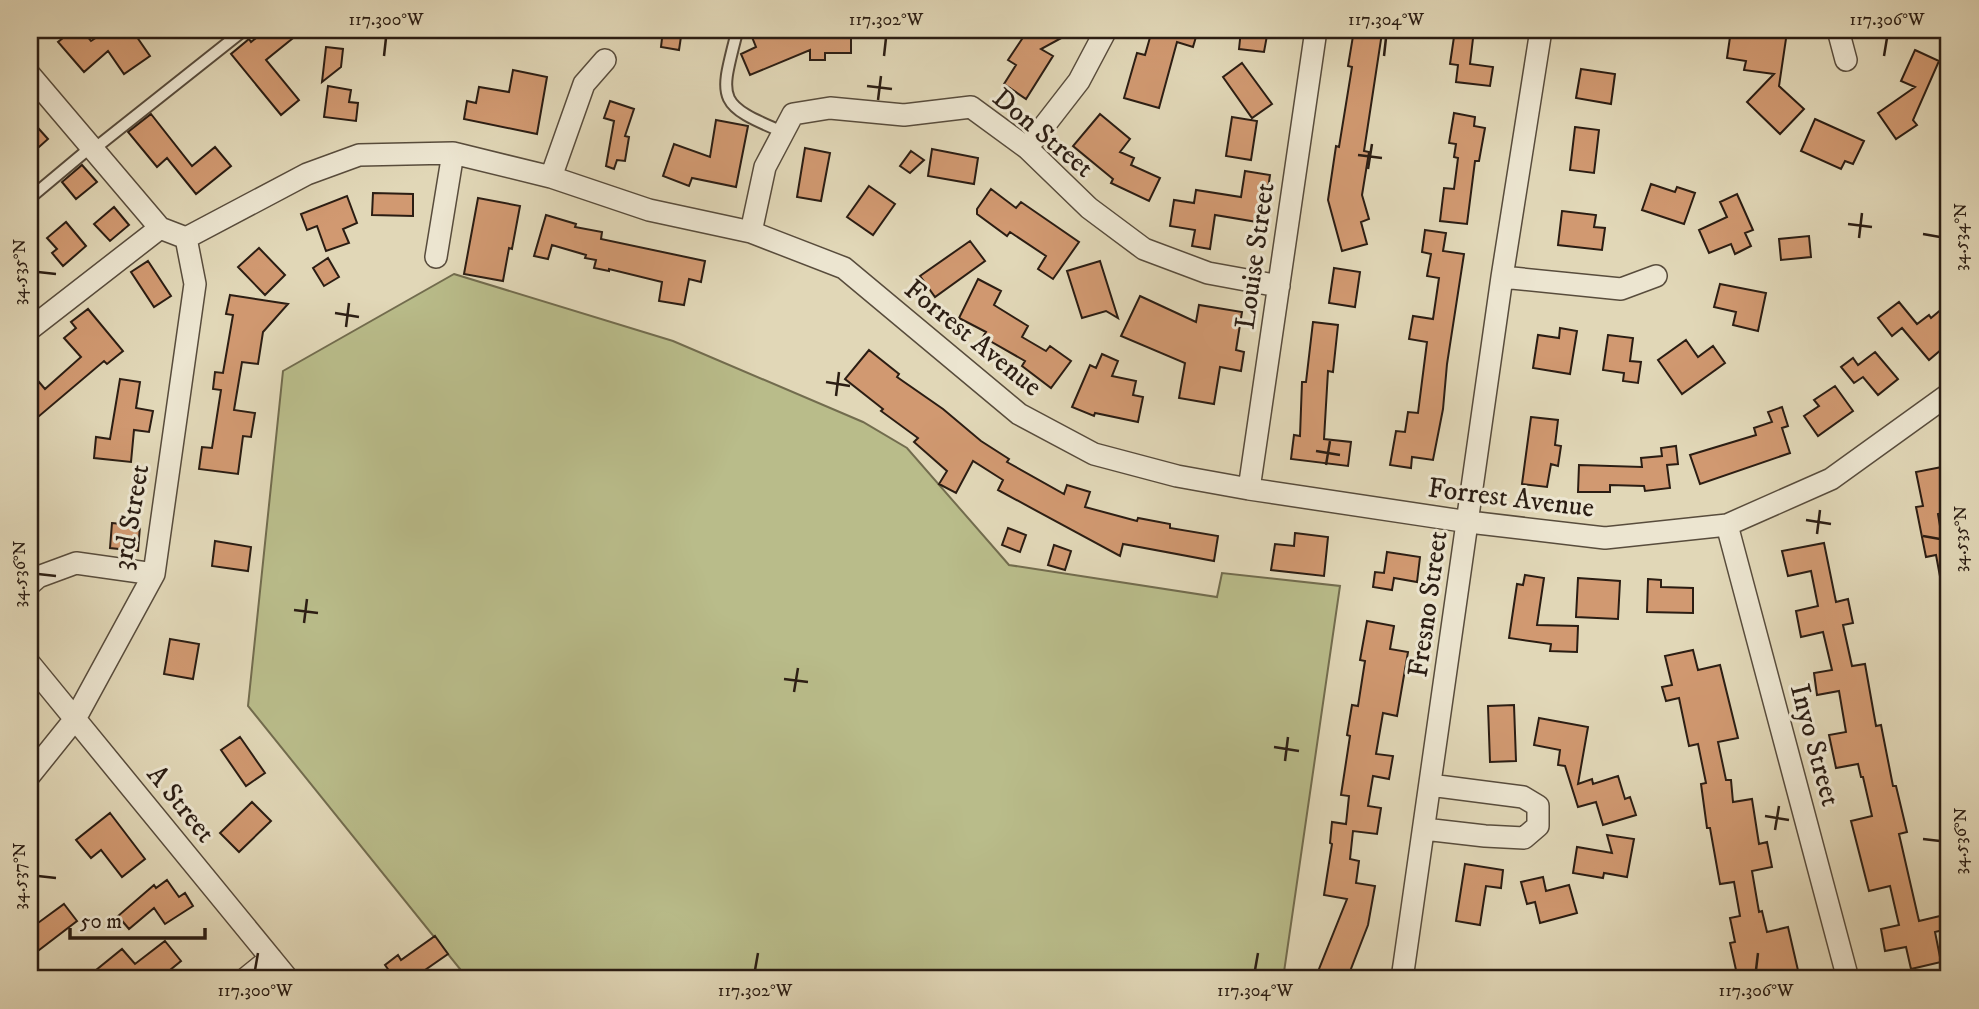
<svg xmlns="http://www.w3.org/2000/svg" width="1979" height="1009" font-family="'IM FELL DW Pica',serif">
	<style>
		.green { fill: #b9bc8a; stroke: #726c4e; stroke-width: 2 }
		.building { fill: #d19971; stroke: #2b1d13; stroke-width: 2 }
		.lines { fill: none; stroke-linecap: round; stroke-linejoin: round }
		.service-casing { stroke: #584c3c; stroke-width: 14 }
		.minor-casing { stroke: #584c3c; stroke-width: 24 }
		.service { stroke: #ece5d0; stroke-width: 10 }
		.minor { stroke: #ece5d0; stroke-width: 21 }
		.ticks { fill: none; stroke: #2b1d13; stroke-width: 2.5 }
		.labels { text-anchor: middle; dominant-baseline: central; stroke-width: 6; stroke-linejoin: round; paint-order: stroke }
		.street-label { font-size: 28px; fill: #2b1d13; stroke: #ece5d0 }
		.neatline { fill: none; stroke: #2b1d13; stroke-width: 2.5 }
		.ticks-label { font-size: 18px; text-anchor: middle; fill: #2b1d13 }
	</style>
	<rect width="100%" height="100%" fill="#e1d7b7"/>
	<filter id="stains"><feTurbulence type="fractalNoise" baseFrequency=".00286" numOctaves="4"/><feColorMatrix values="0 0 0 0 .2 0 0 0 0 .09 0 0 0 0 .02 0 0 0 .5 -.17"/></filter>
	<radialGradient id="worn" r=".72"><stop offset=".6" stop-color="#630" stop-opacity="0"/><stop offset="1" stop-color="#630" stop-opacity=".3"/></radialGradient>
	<path class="green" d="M454,274L673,341L863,422L907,448L1009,565L1217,597L1222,573L1340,586L1283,979H468L248,706L283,371Z"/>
	<path class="building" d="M73,30H82L91,41L108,30H132L150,56L124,74L108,51L84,72L58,42Z
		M266,30H303L266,60L299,100L281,115L231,54L249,39L251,42Z
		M663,30H682L679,50L661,47Z
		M770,30H851V53H825V60H810V50L750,75L741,54L756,47L752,37Z
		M1028,30H1076L1041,49L1053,56L1026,99L1004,84L1016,65L1008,60Z
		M1148,30H1198L1193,47L1177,42L1159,108L1124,98L1137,53L1145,55L1151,34L1148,33Z
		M1241,30H1268L1264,52L1239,49Z
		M1354,30L1382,33L1364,151L1369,152L1362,195L1369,219L1361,222L1367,244L1342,251L1328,200L1336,146L1339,147L1352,67L1348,66Z
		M1455,30H1474L1470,64L1493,67L1490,86L1456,82L1458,65L1450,64Z
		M1731,30L1787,32L1779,86L1804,109L1780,134L1747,102L1774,74L1744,70L1746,61L1727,58Z
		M326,47L343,49L341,67L322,82Z
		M1915,50L1939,61L1913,120L1917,125L1896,139L1878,113L1915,87L1901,81Z
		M1242,63L1272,104L1252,118L1223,77Z
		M1581,69L1615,74L1611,104L1576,98Z
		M513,70L547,77L537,134L464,119L467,101L476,103L479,87L509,92Z
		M328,86L351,90L349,102L358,103L356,121L324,117Z
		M610,101L634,109L625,136L629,137L625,161L617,160L614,169L606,166L614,121L604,118Z
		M1454,113L1475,117L1474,126L1485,128L1479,161H1475L1467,224L1440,221L1444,188L1454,189L1458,158L1454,157L1456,144L1449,143Z
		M151,114L192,166L215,147L231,166L196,194L167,158L157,167L128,132Z
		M1100,114L1130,139L1120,152L1134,158L1131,165L1160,178L1149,201L1111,183L1113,179L1073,146Z
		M1232,117L1257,121L1251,160L1226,156Z
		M30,119L48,139L30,155Z
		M1815,119L1864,141L1853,164L1845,161L1841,169L1801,151Z
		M716,120L748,126L736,187L692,178L689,186L663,176L674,144L710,157Z
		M1575,127L1599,130L1594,173L1570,170Z
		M805,148L830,153L821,201L797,197Z
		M932,149L978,158L974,184L928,176Z
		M911,151L924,160L910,173L900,166Z
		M82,165L97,182L76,199L62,182Z
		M1245,171L1270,175L1263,223L1215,215L1210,249L1192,246L1195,230L1170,226L1174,200L1194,203L1196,190L1241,197Z
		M1651,184L1675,192L1677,187L1695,193L1684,224L1642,210Z
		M869,186L895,204L873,235L847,217Z
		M991,189L1016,208L1021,202L1079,242L1053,279L1038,269L1046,256L1010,232L1007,236L977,214V209Z
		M373,193L413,194V216L372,215Z
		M1737,194L1753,230L1745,233L1751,246L1735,254L1731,244L1709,253L1699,230L1727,217L1720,202Z
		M347,196L357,223L343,229L349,243L326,251L317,226L307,230L301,214Z
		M478,198L520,206L512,249L509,248L503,281L464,274Z
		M114,207L129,225L110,241L94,224Z
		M1562,211L1596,215L1594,227L1605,228L1602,250L1558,245Z
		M546,215L576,224L575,227L602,232L601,239L705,261L701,282L689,279L684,305L659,301L662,282L609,269V271L594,268L596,260L585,258L586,255L552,245L548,259L534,256Z
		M66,222L86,246L63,266L52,253L57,249L47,238Z
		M1425,230L1446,233L1443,251L1464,254L1447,364L1443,409L1433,460L1412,457L1411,468L1390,465L1396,431L1405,432L1408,412L1418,413L1427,342L1409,339L1413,316L1433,319L1439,278L1427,276L1431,254L1422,252Z
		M1809,236L1811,257L1781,260L1779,239Z
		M970,241L985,261L935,297L920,276Z
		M259,248L285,275L265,295L238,267Z
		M328,258L339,277L324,286L313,268Z
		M148,261L171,296L154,307L131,272Z
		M1100,261L1118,318L1106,311L1082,318L1067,271Z
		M1334,268L1360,272L1355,307L1329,303Z
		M978,279L1001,291L994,305L1028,326L1022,337L1046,351L1050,346L1071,361L1051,388L1022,366L1025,361L983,337L986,332L959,318Z
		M1720,284L1766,293L1758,331L1733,325L1736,312L1714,307Z
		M230,295L288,304L263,332L258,364L242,362L234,410L255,413L251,437L243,436L238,474L199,469L202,447L212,448L221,390L213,389L215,372L223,373L233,315L226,314Z
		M1140,296L1196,322L1199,305L1242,312L1236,350L1244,352L1241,371L1220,367L1214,404L1179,398L1185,363L1121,336Z
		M1899,302L1917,324L1929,315L1931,318L1943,308L1949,317V343L1929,360L1902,328L1892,336L1878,318Z
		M88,309L123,351L107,364L104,361L38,417L30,409V390L39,382L45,389L81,357L64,338L76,328L71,322Z
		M1313,322L1338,325L1333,372L1328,371L1324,439L1351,442L1348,466L1291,459L1294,435L1300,436L1302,382H1306Z
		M1560,328L1577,331L1570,374L1533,368L1538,335L1559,338Z
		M1608,335L1633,338L1630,361L1641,362L1638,383L1623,381L1624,373L1603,370Z
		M1686,340L1698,357L1713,346L1725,363L1682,394L1658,360Z
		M869,350L899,374L897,377L943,409L981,441L1009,459L1007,462L1064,494L1067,485L1090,492L1085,507L1137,521L1138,518L1170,524V528L1218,536L1214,561L1123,544L1120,556L998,490L1003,480L973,461L956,493L939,484L947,471L914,442L918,438L881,411L883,409L845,379Z
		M1875,352L1898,379L1878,395L1863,377L1854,383L1841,367L1853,358L1858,365Z
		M1102,354L1118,361L1112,376L1136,381L1133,395L1143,397L1138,422L1095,413L1094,416L1072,407L1090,365L1096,368Z
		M120,379L140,382L136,408L153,411L149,432L134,430L131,462L94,458L96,437L110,439Z
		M1835,386L1853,411L1818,436L1804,416L1819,406L1814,400Z
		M1782,407L1788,426L1782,428L1790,453L1700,484L1690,455L1756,435L1754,428L1772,422L1768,412Z
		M1531,417L1558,420L1555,445L1561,446L1558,466L1551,464L1547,487L1522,484Z
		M1676,446L1678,464L1667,465L1670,488L1645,491L1644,486L1610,485V492H1578L1579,465L1642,467L1641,458L1662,456L1661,448Z
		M1942,467L1949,499V512L1938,514L1943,544L1949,543V586L1942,587L1936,555L1926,557L1916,507L1923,506L1916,472Z
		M112,523L140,526L138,551L110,548Z
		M1008,528L1026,535L1020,552L1002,545Z
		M1295,533L1328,537L1324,576L1271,570L1275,544L1294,546Z
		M215,541L251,547L248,571L212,566Z
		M1824,543L1836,602L1848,599L1853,623L1843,625L1852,666L1865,664L1876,726L1881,725L1893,786H1896L1907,832L1899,834L1919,921L1940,916L1943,930L1935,932L1941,962L1911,969L1906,947L1885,951L1881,929L1899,925L1890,886L1869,891L1851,821L1872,816L1863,777H1861L1858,764L1836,768L1829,735L1846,732L1839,691L1817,695L1814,673L1832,670L1823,632L1801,637L1796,611L1818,606L1811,571L1788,576L1782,551Z
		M1054,545L1071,551L1065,570L1048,565Z
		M1387,552L1420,557L1417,582L1394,578L1392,590L1373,587L1375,572L1384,573Z
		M1525,575L1544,578L1537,625L1578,626L1577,652L1550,651L1551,644L1509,638L1517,584L1523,585Z
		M1578,578L1620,581L1618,619L1576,617Z
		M1648,579L1661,580V587L1693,588V613L1647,612Z
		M1367,621L1394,626L1390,649L1408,652L1397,716L1383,713L1376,754L1393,756L1389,779L1373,776L1368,806L1381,808L1377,834L1353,831L1350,859L1359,861L1356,883L1375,886L1368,925L1347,979H1315L1347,899L1324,895L1332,844L1330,843L1332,822L1346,824L1349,796L1341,795L1350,736L1347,735L1352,705L1358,706L1365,661L1360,660Z
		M170,639L199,644L193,679L164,674Z
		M1693,650L1698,670L1720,665L1738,738L1718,742L1726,780H1731L1733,802L1752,799L1759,844L1767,842L1772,867L1752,871L1759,912L1762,911L1767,932L1788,927L1800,979H1738L1730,943L1735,942L1730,918L1740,916L1734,882L1720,884L1710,828H1707L1701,784L1706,783L1698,744L1689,746L1679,698L1666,701L1662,687L1672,685L1665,656Z
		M1514,705L1516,761L1490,762L1488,706Z
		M1539,718L1588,727L1578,784L1592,779L1593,784L1618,776L1625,799L1630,797L1636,815L1603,825L1596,802L1578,807L1565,766L1558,765L1560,750L1534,745Z
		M240,737L265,773L246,786L221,750Z
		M252,802L271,821L239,852L220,833Z
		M110,813L145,859L122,877L101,850L91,858L76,840Z
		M1607,835L1634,839L1627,877L1604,873L1603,878L1573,873L1577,847L1612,853Z
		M1465,864L1503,870L1501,888L1486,886L1480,925L1456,921Z
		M1543,877L1546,891L1569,885L1577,913L1540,923L1535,902L1527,904L1521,882Z
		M167,880L179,897L185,893L193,906L165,924L154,908L129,929L118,916L154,885L156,888Z
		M64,904L77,921L30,957V913L38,923Z
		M435,936L448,954L412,979H395L385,965L398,955L401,960Z
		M165,941L181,961L159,979H85L122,949L135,964Z"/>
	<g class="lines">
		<defs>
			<path id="service" d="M737,32C720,99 715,104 783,132
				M94,149L244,30
				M30,198L91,147"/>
			<path id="minor" d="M1838,30L1846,60
				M30,75L160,228L186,238L307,174L359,155L453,153L551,177L649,210L751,232L844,268L1019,414L1094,454L1177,476L1249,489L1469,522L1605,538L1727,525L1831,479L1949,394
				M1027,148L1079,81L1106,30
				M551,177L584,84L605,60
				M751,232L765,167L793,114L830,108L904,115L971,107L1027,148L1089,208L1144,249L1208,273L1279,286
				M436,257L453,153
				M1502,277L1621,289L1656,276
				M30,329L160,228
				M1249,489L1316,30
				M1727,525L1848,979
				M30,584L38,577L76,563L154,574
				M30,664L288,979
				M30,775L75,719L154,574L195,284L186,238
				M1424,829L1485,836L1524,838L1538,826V806L1523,797L1430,785
				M245,979L271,958
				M1402,979L1502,277L1541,30"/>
		</defs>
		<use href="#service" class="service-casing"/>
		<use href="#minor" class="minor-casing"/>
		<use href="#service" class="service"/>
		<use href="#minor" class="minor"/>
	</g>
	<path class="ticks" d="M384,56L386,38M884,56L886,38M1384,56L1386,38M1884,56L1887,38M867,86L892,89M878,100L881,76M1358,155L1382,158M1368,169L1372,144M1848,224L1872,227M1923,234L1940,237M1859,238L1862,213M38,272L56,274M335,313L359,317M346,327L349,303M826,382L850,386M836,396L839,372M1316,451L1340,455M1326,465L1330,441M1806,520L1831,524M1817,534L1820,510M1923,536L1940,539M38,574L56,576M294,610L318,613M304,623L307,599M784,679L808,682M794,692L798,668M1274,747L1299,751M1285,761L1288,737M1765,816L1789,820M1775,830L1779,806M1923,839L1940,841M38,876L56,878M255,970L258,953M755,970L758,953M1255,970L1258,953M1756,970L1758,953"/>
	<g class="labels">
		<g class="street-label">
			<text transform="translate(1043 133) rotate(40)">Don Street</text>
			<text transform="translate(1255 256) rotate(-82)">Louise Street</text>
			<text transform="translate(973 338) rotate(39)">Forrest Avenue</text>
			<text transform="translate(1511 498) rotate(7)">Forrest Avenue</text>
			<text transform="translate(131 517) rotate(-80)">3rd Street</text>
			<text transform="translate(1428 604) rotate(-82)">Fresno Street</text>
			<text transform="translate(1815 745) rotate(75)">Inyo Street</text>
			<text transform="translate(181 804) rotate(51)">A Street</text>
		</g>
	</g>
	<rect width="1979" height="1009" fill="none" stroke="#e1d7b7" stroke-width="77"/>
	<path d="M70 928v10h135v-10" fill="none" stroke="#2b1d13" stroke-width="3.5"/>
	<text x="80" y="928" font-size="21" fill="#2b1d13" stroke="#ece5d0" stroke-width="5" paint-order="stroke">50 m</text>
	<rect x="38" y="38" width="1902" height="932" class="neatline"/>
	<g class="ticks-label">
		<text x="386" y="25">117.300°W</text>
		<text x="886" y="25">117.302°W</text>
		<text x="1386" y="25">117.304°W</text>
		<text x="1887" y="25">117.306°W</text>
		<text transform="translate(1960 237) rotate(-90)" y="6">34.534°N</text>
		<text transform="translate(19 272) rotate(-90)" y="6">34.535°N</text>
		<text transform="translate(1960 539) rotate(-90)" y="6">34.535°N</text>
		<text transform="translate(19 574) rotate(-90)" y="6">34.536°N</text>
		<text transform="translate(1960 841) rotate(-90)" y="6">34.536°N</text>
		<text transform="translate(19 876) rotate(-90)" y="6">34.537°N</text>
		<text x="255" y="996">117.300°W</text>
		<text x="755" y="996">117.302°W</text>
		<text x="1255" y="996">117.304°W</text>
		<text x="1756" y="996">117.306°W</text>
	</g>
	<rect width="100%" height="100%" filter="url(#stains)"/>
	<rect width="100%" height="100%" fill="url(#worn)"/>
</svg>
